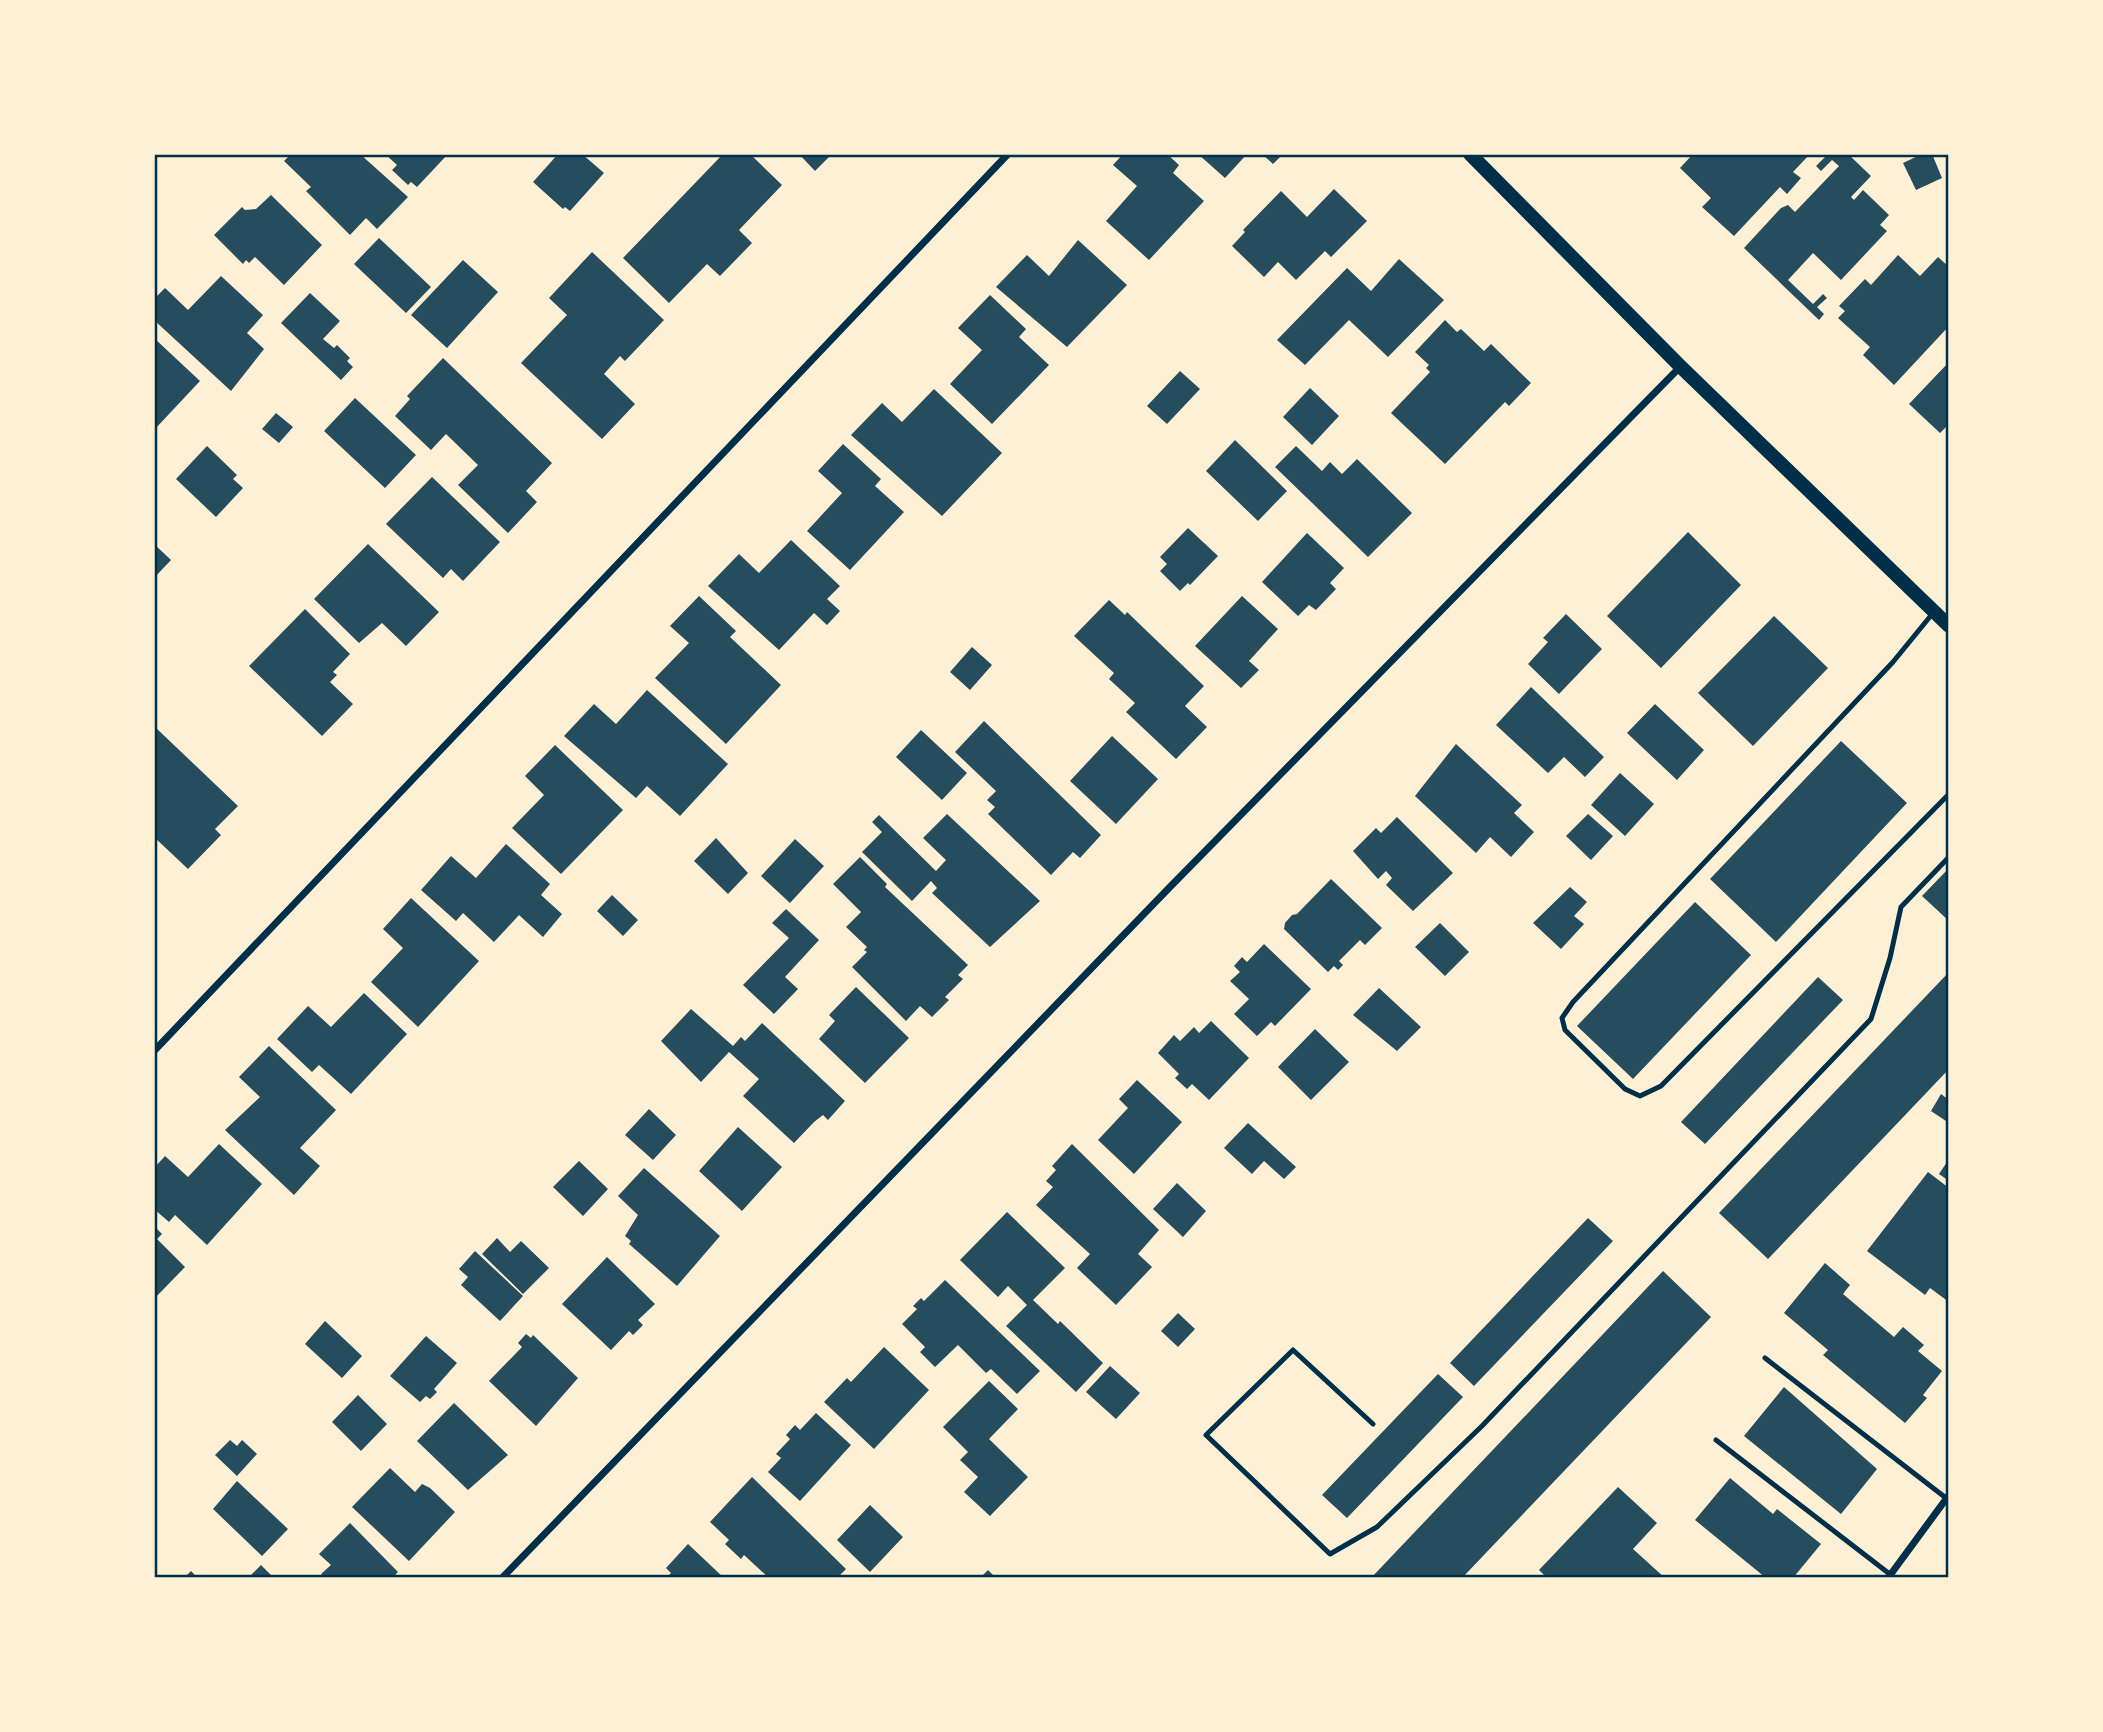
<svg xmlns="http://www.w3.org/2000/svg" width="2103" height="1732" font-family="'Roboto Condensed',sans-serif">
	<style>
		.building { fill: #264d5e }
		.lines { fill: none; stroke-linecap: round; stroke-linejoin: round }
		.service { stroke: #003049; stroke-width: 5 }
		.minor { stroke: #003049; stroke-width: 7 }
		.secondary { stroke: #003049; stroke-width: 14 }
		.neatline { fill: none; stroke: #003049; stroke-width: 2.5 }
	</style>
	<rect width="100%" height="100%" fill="#fdf0d5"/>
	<path class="building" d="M291,154H360L408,197L377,229L366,218L350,235L306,191L311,187L284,161Z
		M385,154H448L417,187L411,182L408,185L392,170L397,165Z
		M558,154H582L604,173L570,211L565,207L563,209L533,182Z
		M723,154H750L782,185L739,230L752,243L720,276L707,264L669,303L623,258Z
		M799,154H832L815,171Z
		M1123,154H1167L1179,165L1173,173L1204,201L1149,260L1106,221L1137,186L1113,165Z
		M1198,154H1247L1225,178Z
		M1262,154H1283L1273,164Z
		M1693,154H1810L1793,172L1801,178L1787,194L1780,187L1734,236L1702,207L1711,198L1680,168Z
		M1828,154H1848L1871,176L1851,197L1854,200L1863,190L1889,215L1880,225L1887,231L1841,280L1813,253L1788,280L1813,304L1823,294L1827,298L1817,307L1824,314L1819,320L1744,248L1781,208L1788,205L1795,212L1839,166L1832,160L1821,171L1816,166Z
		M1922,154H1932L1942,178L1916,190L1903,163Z
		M1334,189L1367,221L1331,257L1325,251L1296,280L1278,262L1264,277L1232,246L1245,232L1243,230L1281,191L1307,217Z
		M271,195L322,245L284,285L255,257L249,263L246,260L243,264L214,235L242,207L245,210L256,209Z
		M379,238L431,287L406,313L354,264Z
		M1078,240L1127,285L1067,347L996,287L1027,255L1049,276Z
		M592,252L664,320L625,361L620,356L604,374L635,404L602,439L521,363L567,315L549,298Z
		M1898,255L1920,276L1938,257L1949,267V326L1894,385L1863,355L1870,347L1838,318L1845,311L1839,306L1865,279L1871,285Z
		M1399,259L1444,300L1388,357L1349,320L1305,365L1277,340L1347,268L1371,291Z
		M463,260L498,292L447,348L411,315Z
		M221,276L263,315L247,333L264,349L231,391L154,320V299L165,288L188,310Z
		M310,293L340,321L323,339L334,348L337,345L350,358L347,361L353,367L341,380L281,323Z
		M990,295L1026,329L1019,337L1049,365L992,424L950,384L982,350L958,328Z
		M1445,320L1457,332L1461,329L1484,351L1491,344L1531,383L1509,406L1505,402L1445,464L1391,413L1430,372L1426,368L1429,365L1415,352Z
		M154,338L200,381L155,429L154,428Z
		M443,358L552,463L526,491L537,502L508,533L458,485L478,465L446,434L431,450L395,416L410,399L407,396Z
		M1949,362V424L1940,433L1909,404Z
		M1180,371L1200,389L1167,424L1147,406Z
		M1310,388L1339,416L1312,445L1283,417Z
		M934,389L1002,453L942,516L851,435L882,403L902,422Z
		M355,398L416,455L385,488L324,431Z
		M276,413L293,427L279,443L262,429Z
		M1235,440L1287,491L1258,521L1206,471Z
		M843,444L881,479L875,486L904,512L850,570L807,531L842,493L818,471Z
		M207,446L237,475L233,479L243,488L216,517L176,479Z
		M1296,446L1322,471L1330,462L1342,474L1357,459L1412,513L1368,557L1275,467Z
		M432,477L500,542L463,581L451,569L443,578L386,524Z
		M1188,528L1218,556L1190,585L1188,583L1180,591L1160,571L1167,564L1160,557Z
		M1688,532L1741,585L1661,668L1607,616Z
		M1307,533L1344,568L1330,583L1336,589L1316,610L1309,605L1298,616L1262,582Z
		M791,540L840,586L827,599L840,611L827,625L814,613L779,650L708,586L739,554L759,573Z
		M154,544L171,560L154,578Z
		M368,544L439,612L406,646L382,623L359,643L314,599Z
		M699,596L736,631L730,637L781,685L726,744L655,678L689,643L670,626Z
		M1242,596L1278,629L1249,661L1259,670L1241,688L1195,646Z
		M1109,600L1125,615L1127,612L1204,686L1185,706L1207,727L1176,759L1126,712L1135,703L1109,679L1114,673L1074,636Z
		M305,609L350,654L333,672L337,675L330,682L353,704L322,736L249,666Z
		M1566,614L1602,649L1559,694L1528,664L1548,642L1543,638Z
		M1774,616L1828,668L1753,746L1698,693Z
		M972,647L992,665L970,690L950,672Z
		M1531,687L1604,757L1585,777L1564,757L1548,773L1496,725Z
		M647,690L728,764L680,816L647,786L636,798L564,736L594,704L616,724Z
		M1655,704L1704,750L1677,780L1627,733Z
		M984,721L1101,835L1080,858L1073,852L1051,875L988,814L995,807L987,800L996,791L955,752Z
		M155,727L238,806L215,829L221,835L188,869L154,837Z
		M921,730L967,773L942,800L896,757Z
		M1112,736L1158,779L1116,824L1070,781Z
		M1841,741L1907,803L1776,942L1710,879Z
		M1456,744L1522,805L1514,813L1534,832L1511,857L1490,837L1476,853L1415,796Z
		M555,745L623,810L561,874L512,828L544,795L525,776Z
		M1620,773L1654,804L1625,836L1591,805Z
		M947,814L1040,901L990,947L932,893L937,888L931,881L912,901L862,852L882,832L872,822L879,815L936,871L946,860L923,838Z
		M1588,814L1613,836L1591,860L1566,836Z
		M1397,817L1453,873L1413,911L1386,885L1392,878L1386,871L1378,879L1353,851L1376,828L1381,833Z
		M716,838L748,873L728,894L694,861Z
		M795,839L824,866L790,903L761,876Z
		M506,844L550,884L541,895L562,914L543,937L519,915L494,942L463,913L456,921L421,890L451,856L476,878Z
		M860,857L887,884L885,887L968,965L958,975L963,979L945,997L949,1000L932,1017L920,1006L906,1021L852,967L867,952L864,950L867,947L846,927L861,912L833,884Z
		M1949,868V921L1922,896Z
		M1331,879L1382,928L1365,945L1360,940L1339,961L1343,965L1338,970L1334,966L1328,972L1284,929L1285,923L1292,915L1297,914Z
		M1570,887L1587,902L1574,916L1584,924L1561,949L1533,923Z
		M612,895L638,920L623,936L597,911Z
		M411,898L479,961L418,1027L371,982L403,948L383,929Z
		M1695,902L1751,955L1633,1079L1577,1026Z
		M786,909L819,940L785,977L798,989L774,1014L743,985L789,938L772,923Z
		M1440,923L1469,952L1445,976L1415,947Z
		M1264,944L1311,989L1275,1026L1271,1022L1257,1036L1234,1014L1249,999L1230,981L1240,972L1234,966L1242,957L1247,962Z
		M1949,972V1069L1768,1259L1719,1213Z
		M1818,977L1843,1000L1705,1144L1681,1122Z
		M856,987L909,1038L865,1083L819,1039L835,1021L829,1015Z
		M1379,988L1421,1027L1397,1051L1353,1015Z
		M364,993L407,1034L351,1094L319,1065L312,1072L277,1039L308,1006L331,1027Z
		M691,1009L733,1046L741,1037L745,1041L762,1023L845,1101L828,1120L823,1115L814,1122L794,1143L743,1096L759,1079L729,1052L701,1082L661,1041Z
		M1211,1021L1249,1058L1209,1100L1192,1084L1187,1089L1175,1078L1179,1074L1158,1053L1174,1035L1180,1041L1194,1027L1199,1033Z
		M1315,1029L1349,1062L1311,1100L1278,1067Z
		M269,1046L336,1110L300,1148L320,1166L294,1195L225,1130L260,1097L239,1077Z
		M1137,1080L1182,1122L1134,1174L1098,1140L1128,1108L1119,1099Z
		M1941,1094L1949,1100V1123L1931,1111Z
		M649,1109L676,1135L653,1160L625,1135Z
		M1248,1123L1296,1167L1284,1179L1264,1161L1252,1174L1224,1148Z
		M738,1127L782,1167L742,1211L699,1171Z
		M219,1144L262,1184L207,1245L175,1215L169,1222L154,1209V1168L165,1156L188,1177Z
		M1072,1144L1159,1230L1138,1254L1152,1267L1116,1305L1077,1268L1090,1254L1036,1205L1053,1187L1046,1181L1056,1170L1052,1166Z
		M1949,1159V1181L1939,1174Z
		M579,1161L608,1189L583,1216L553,1187Z
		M644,1168L720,1236L677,1286L629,1244L631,1241L625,1236L638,1215L618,1196Z
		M1928,1172L1949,1188V1302L1930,1288L1925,1295L1867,1251Z
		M1177,1183L1206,1211L1183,1237L1153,1209Z
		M1007,1212L1065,1268L1033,1300L1058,1324L1060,1321L1103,1363L1076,1392L1006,1326L1027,1305L1008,1286L998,1297L960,1260Z
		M1588,1218L1613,1241L1474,1386L1450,1363Z
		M154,1226L162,1234L157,1239L185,1267L154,1299Z
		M497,1238L510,1252L521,1241L549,1268L523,1294L482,1254Z
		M475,1251L523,1296L500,1321L461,1285L468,1277L459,1269Z
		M607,1257L655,1304L638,1320L643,1325L633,1335L629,1331L611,1350L562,1304Z
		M1825,1263L1850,1285L1843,1294L1894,1337L1903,1327L1924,1345L1918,1351L1942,1371L1923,1395L1927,1398L1905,1423L1823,1355L1828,1350L1784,1313Z
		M1663,1271L1711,1317L1462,1578H1371Z
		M945,1280L1040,1371L1017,1394L991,1369L986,1373L958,1345L935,1367L920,1352L925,1347L902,1324L917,1309L913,1306L921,1298L924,1301Z
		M1178,1313L1195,1329L1178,1347L1161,1331Z
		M325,1321L362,1356L342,1378L305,1344Z
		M526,1334L531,1338L533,1335L578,1378L536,1426L489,1381L522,1347L518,1343Z
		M426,1336L457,1363L434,1389L437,1392L430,1399L426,1396L420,1402L390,1376Z
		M884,1347L929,1390L874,1449L824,1402L847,1378L851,1382Z
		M1110,1366L1140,1393L1116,1419L1086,1392Z
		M1438,1374L1463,1397L1347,1518L1322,1495Z
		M989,1381L1018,1409L989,1439L1028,1477L990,1516L964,1492L978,1477L960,1460L968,1452L943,1427Z
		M1784,1387L1877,1469L1841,1514L1744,1436Z
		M358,1395L387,1424L361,1451L332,1422Z
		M454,1403L508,1455L468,1490L417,1441Z
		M816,1413L851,1445L800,1501L768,1472L781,1458L776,1454L790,1439L786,1435L795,1425L800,1430Z
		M230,1440L237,1446L242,1440L257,1454L237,1476L215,1455Z
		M390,1468L415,1492L422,1484L430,1488L455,1512L409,1561L352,1507Z
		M752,1477L846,1569L837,1578H769L744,1555L741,1559L725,1544L729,1540L710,1522Z
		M1730,1478L1773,1514L1777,1509L1821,1544L1793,1578H1766L1695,1520Z
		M237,1481L288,1529L262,1556L213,1509Z
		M1618,1487L1657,1523L1633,1549L1665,1578H1547L1539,1570Z
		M870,1505L903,1537L870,1572L837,1540Z
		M350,1523L398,1572L392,1578H325L321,1574L331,1565L319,1554Z
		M688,1544L724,1578H666L671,1573L666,1568Z
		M261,1565L274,1578H248Z
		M988,1570L996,1578H980Z
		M191,1571L198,1578H184Z"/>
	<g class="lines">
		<path class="service" d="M1933,613L1893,662L1573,1002L1562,1018L1565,1030L1625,1089L1640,1096L1661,1086L1949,794
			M1765,1358L1946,1498
			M1373,1424L1293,1350L1206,1435L1330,1554L1377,1527L1482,1426L1871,1019L1890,958L1901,907L1949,857
			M1716,1440L1891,1575"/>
		<path class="minor" d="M154,1051L1008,154
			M502,1578L1168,889L1680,367
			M1888,1578L1949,1495"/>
		<path class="secondary" d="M1470,154L1681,367L1949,626"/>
	</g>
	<rect width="2103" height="1732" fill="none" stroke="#fdf0d5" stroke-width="312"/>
	<rect x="156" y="156" width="1791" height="1420" class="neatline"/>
</svg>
